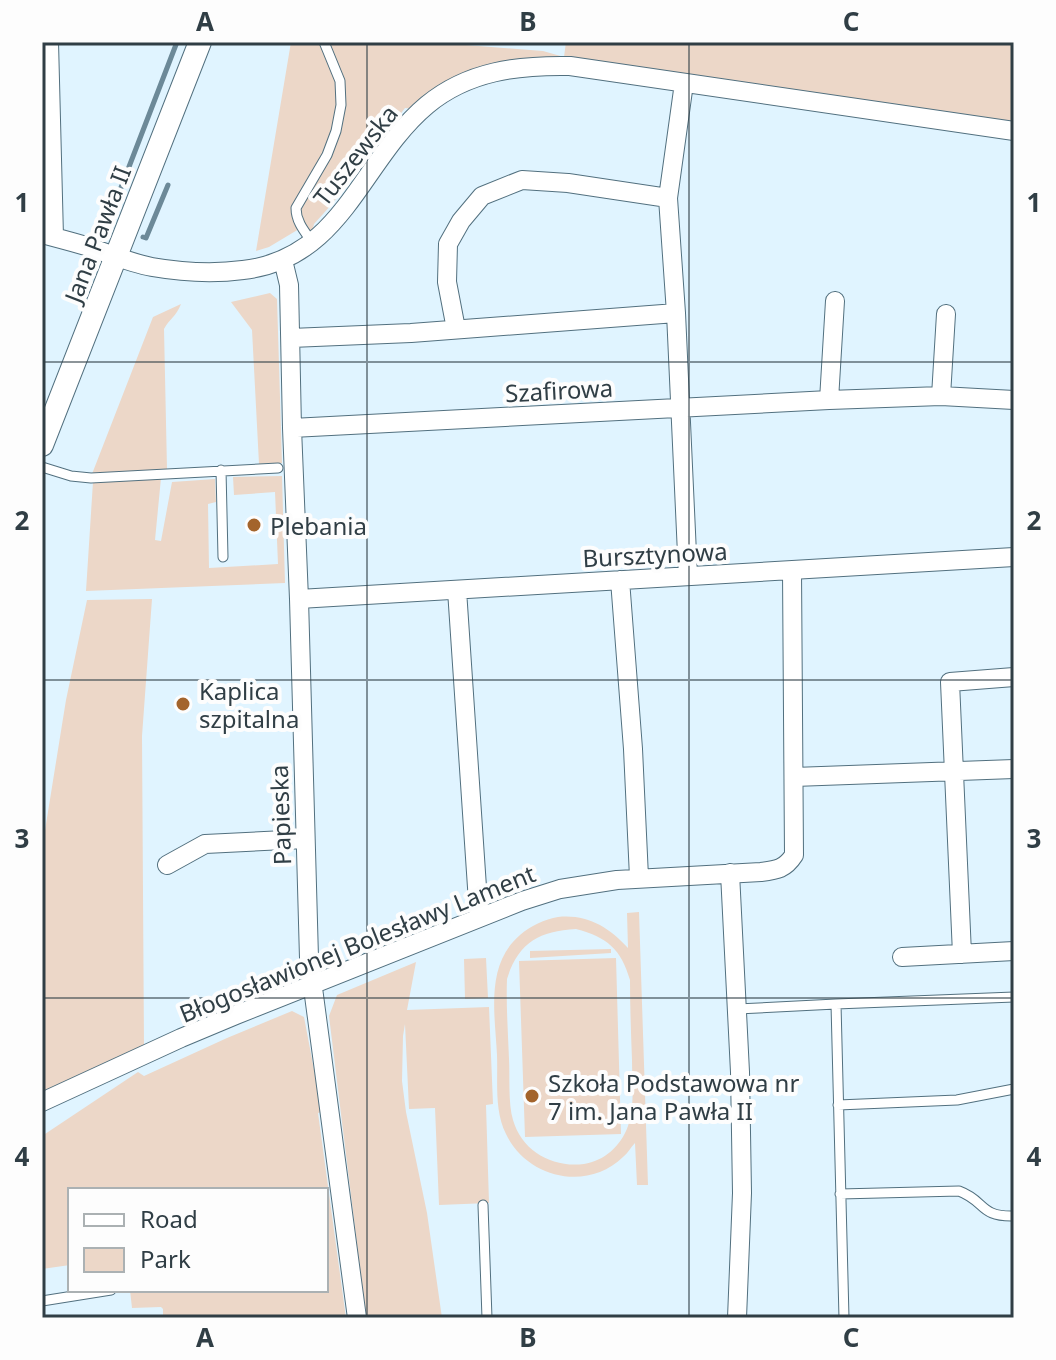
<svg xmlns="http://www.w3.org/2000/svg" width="1056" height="1360" font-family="'Noto Sans',sans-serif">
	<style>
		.green { fill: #ecd7c8; fill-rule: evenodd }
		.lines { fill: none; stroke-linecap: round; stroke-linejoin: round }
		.stream { stroke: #6c8998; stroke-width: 5 }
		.service-casing { stroke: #52707f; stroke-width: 11 }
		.minor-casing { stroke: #52707f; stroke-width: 20 }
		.tertiary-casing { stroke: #52707f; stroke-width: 24 }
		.service { stroke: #fff; stroke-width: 9 }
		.minor { stroke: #fff; stroke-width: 18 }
		.tertiary { stroke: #fff; stroke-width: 22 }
		.grid { fill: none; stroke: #303e45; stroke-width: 2; stroke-opacity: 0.55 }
		.poi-dot { fill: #a3642c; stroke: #fdfdfd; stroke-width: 3 }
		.labels { text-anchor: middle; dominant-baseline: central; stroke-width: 8; stroke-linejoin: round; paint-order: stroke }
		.street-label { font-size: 24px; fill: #303e45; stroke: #fdfdfd }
		.poi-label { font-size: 24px; fill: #303e45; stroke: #fdfdfd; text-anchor: start }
		.neatline { fill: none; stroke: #303e45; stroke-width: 3 }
		.grid-label { font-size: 26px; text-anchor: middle; font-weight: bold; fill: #303e45 }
	</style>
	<rect width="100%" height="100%" fill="#e0f4ff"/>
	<path class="green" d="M291,42H428L543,51L564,57L566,42H1014V123L564,57L526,58L495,64L413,109L405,108L332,204L314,224L312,233L304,226L269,247L256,251Z
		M270,293L277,299L282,463L259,464L252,330L231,302Z
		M181,304C176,317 170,318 164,329L167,469L92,474L153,317Z
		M282,476L285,583L86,591L93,482L161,478L155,540L161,541L172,482L215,479L216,502L208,504L209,568L278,564L275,492L234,495L233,477Z
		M152,599L142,736L144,1046L42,1092V849L66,700L87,600Z
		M639,912L648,1185H637L635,1143C631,1147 628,1153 623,1157C587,1192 527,1178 506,1134C494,1110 498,1081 497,1055C495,1014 485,965 520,935C530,926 545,919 558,917C587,914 609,927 628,948L627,913ZM576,929C607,937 621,949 630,980C630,1007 631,1033 632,1060C632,1082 635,1105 628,1126C621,1146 604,1161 584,1164C552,1168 522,1151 513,1120C508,1103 510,1077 509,1059C508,1032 506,1006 507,979C518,943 539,931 576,929Z
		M611,949V953L530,958V951Z
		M486,958L488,998L465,999L464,959Z
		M616,958L621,1134L525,1137L519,961Z
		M416,962L407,1010L489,1007L493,1104L486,1105L489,1203L439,1205L435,1108L409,1109L405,1024L403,1036L402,1081L406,1112L427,1213L442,1318H366L329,1016L337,995Z
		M292,1011L304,1017L322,1112L318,1113L346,1318H163V1309L161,1307L132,1308L130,1290H326V1190H70V1265L42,1269V1136L138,1072L144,1076L227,1038Z"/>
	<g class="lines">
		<path class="stream" d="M110,225L107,224L177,42
			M143,237L146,238L168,185"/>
		<defs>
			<path id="service" d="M312,242C305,232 296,222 296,208L327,155L336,131L341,105L340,81L324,42
				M42,467L71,476L91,478L278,468
				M221,470L223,557
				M737,1009L836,1004
				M838,1105L957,1100L1014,1089
				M840,1194L959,1191C986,1201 979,1217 1014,1216
				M483,1205L487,1318
				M42,1301L111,1290
				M844,1318L836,1004L1014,997"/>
			<path id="minor" d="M49,42L54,237
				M684,83L668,198L676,313L688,576
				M42,234C57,238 73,242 89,247C110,254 130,263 152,267C181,272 214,274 243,270C343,259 361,160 427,105C468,71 518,65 570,66L1014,131
				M283,260L289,285L292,428L299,599L309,958L357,1318
				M456,329L447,282L448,244L461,221L482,196L522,180L568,183L668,198
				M291,338L411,333L676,313
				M941,396L946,314
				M829,400L835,301
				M292,428L829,400L941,396L1014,400
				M620,580L633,749L639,877
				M457,590L479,917
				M299,599L1014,557
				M794,777L1014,769
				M167,865L205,844L305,839
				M730,873L740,1072L742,1193L737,1318
				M962,954L950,682L1014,677
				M902,957L1014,951
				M42,1102L181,1038L236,1015L522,901L560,889L617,880L761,872C777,870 785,869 794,855L792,571"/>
			<path id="tertiary" d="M42,445L200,42"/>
		</defs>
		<use href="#service" class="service-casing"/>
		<use href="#minor" class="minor-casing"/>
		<use href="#tertiary" class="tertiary-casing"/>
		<use href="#service" class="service"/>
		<use href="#minor" class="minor"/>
		<use href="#tertiary" class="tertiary"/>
	</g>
	<path class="grid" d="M367,42V1318M689,42V1318M42,362H1014M42,680H1014M42,998H1014"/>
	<g class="poi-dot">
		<circle cx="254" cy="525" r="8"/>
		<circle cx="183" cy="704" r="8"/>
		<circle cx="532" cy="1096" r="8"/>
	</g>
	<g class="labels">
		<g class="street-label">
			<text transform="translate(355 155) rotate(-52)">Tuszewska</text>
			<text transform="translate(97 234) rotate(-69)">Jana Pawła II</text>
			<text transform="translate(559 390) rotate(-3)">Szafirowa</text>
			<text transform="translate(655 554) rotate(-3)">Bursztynowa</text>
			<text transform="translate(280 815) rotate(-92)">Papieska</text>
			<text transform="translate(357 943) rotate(-22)">Błogosławionej Bolesławy Lament</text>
		</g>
		<g class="poi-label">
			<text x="270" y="525">Plebania</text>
			<text x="199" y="690">Kaplica<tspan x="199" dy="28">szpitalna</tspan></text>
			<text x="548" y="1082">Szkoła Podstawowa nr<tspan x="548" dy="28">7 im. Jana Pawła II</tspan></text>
		</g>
	</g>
	<rect width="1056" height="1360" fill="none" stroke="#fdfdfd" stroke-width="88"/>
	<rect x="68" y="1188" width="260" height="104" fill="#fdfdfd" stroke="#abb1b3" stroke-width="2"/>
	<rect x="84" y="1214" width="40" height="12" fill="#ffffff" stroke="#abb1b3" stroke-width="2"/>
	<text x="140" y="1228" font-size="24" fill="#303e45">Road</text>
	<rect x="84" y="1248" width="40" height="24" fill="#ecd7c8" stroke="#abb1b3" stroke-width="2"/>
	<text x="140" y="1268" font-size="24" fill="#303e45">Park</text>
	<rect x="44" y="44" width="968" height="1272" class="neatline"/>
	<g class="grid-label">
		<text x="205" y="31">A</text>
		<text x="528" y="31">B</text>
		<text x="851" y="31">C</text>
		<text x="22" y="212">1</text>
		<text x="1034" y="212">1</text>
		<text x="22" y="530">2</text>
		<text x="1034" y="530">2</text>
		<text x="22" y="848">3</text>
		<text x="1034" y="848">3</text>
		<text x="22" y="1166">4</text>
		<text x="1034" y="1166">4</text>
		<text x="205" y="1347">A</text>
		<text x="528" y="1347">B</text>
		<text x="851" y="1347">C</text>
	</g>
</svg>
